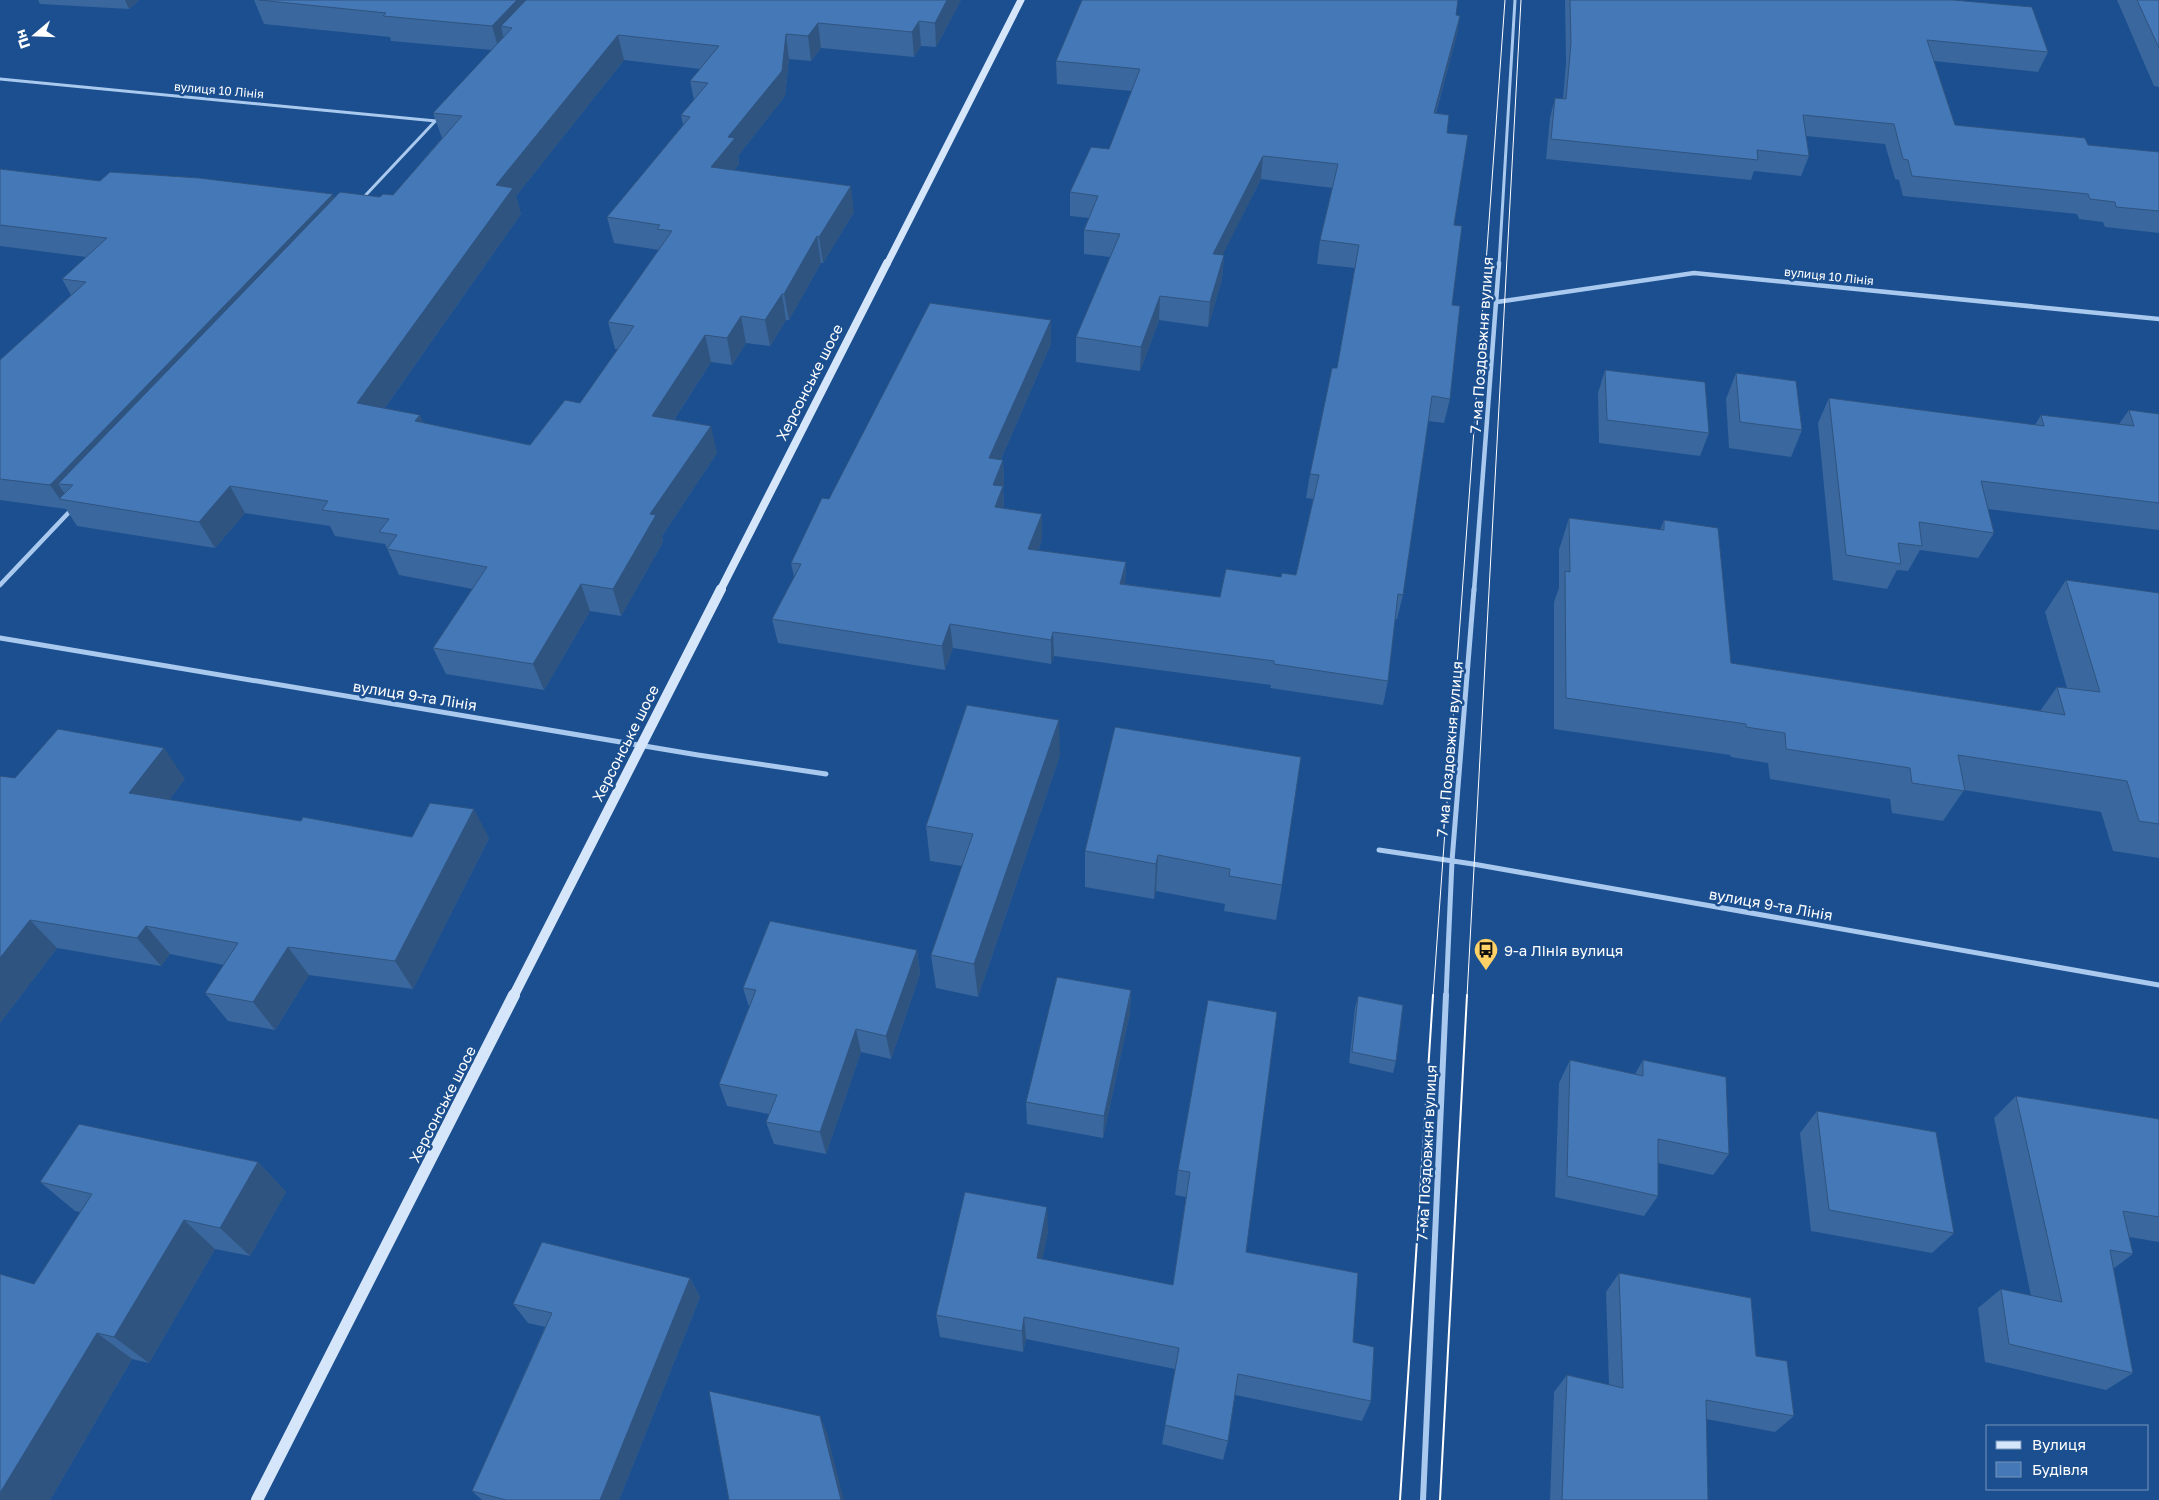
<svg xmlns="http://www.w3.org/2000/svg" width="2159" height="1500" font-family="'Golos Text',sans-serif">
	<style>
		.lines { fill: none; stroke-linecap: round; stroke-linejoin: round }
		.street-far3 { stroke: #a9c9ee; stroke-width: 3 }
		.street-far2 { stroke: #a9c9ee; stroke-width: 4.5 }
		.street-far1 { stroke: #a9c9ee; stroke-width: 5 }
		.street { stroke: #a9c9ee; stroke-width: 6 }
		.secondary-far3 { stroke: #d6e6fa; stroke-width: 7 }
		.secondary-far2 { stroke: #d6e6fa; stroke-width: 8 }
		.secondary-far1 { stroke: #d6e6fa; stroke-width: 10 }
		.secondary { stroke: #d6e6fa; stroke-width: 12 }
		.tram-far1 { stroke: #fff; stroke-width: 1 }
		.tram { stroke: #fff; stroke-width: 2 }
		.wall { fill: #3a679d; fill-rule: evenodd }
		.shaded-wall { fill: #305480 }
		.building { fill: #4478b7; stroke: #305480; fill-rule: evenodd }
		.labels { text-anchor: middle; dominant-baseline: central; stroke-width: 5; stroke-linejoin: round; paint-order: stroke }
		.far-street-label { font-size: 12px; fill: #fff; stroke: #1b4f8f }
		.street-label { font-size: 15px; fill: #fff; stroke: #1b4f8f }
		.poi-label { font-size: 15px; fill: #fff; stroke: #1b4f8f; text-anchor: start }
	</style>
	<rect width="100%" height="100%" fill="#1b4f8f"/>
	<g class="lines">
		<path class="street-far3" d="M0,79L436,121
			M362,199L440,116
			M1499,264L1515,0"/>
		<path class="street-far2" d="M1497,302L1694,273L2159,319
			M0,585L73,508
			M1474,591L1499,263"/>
		<path class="street-far1" d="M0,638L698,755L826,774
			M1379,850L1473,864L2159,985
			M1446,997L1452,861L1474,589"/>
		<path class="street" d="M1423,1500L1446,995"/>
		<path class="secondary-far3" d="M887,264L1021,0"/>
		<path class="secondary-far2" d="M720,591L887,263"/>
		<path class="secondary-far1" d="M513,997L721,589"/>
		<path class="secondary" d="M257,1500L514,995"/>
		<path class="tram-far1" d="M1433,997L1505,0
			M1467,997L1521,0"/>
		<path class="tram" d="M1400,1500L1433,995
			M1440,1500L1467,995"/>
	</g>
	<path class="wall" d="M38,0H139L129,9L40,4Z
		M254,0H961L936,47L921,46L914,57L821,48L811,61L789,59L785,96L738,156L739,164L734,170L854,212L823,263H821L789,320H786L770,346L746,343L732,365L711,362L674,420L717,453L662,536L663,542L621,616L590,611L544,690L446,674L433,648L473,589L399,575L385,544L335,536L330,526L245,513L215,548L77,526L66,509L0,500V360L71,295L62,279L86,257L0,246V169L100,181L335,198L380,197L393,195L442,138L433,113L492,50L391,41L390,37L264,24ZM624,60L700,69L690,81L694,100L681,115L683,125L607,217L614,243L659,250L608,322L615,349H618L580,403L530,445L423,423L420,415L384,409L521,214L516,196Z
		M1565,0H1953L2048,52L2038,72L1934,61L1955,125L2088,145L2159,152V233L2105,227L2103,222L2079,219L2077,214L1903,196L1899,180L1895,179L1885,144L1806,136L1809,156L1801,176L1754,171L1751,180L1546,159L1550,118L1555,98L1563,99L1566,63Z
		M2117,0H2159V87L2154,86Z
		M1456,15L1460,16L1456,38L1436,113L1447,133L1454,225L1450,399L1444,423L1428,421L1403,595L1397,619H1395L1388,681L1383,705L1270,688L1271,685L1054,656L1051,664L953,648L945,670L778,643L772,619L794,577L791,563L829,499L1051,344L1001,459L1003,460L1004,484L1003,489L1004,508L1042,514V539L1038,551L1126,562L1125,584L1220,597L1281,577L1296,575L1313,499L1306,498L1310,474L1337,368L1355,268L1317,264L1320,240L1333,188L1261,179L1222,255H1224L1222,279L1208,327L1159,320L1140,371L1076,362V337L1110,257L1084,254V230L1089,218L1070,216V192L1109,149L1132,91L1057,84L1056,61Z
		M1605,370L1709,433L1700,456L1599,443L1598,393Z
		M1736,373L1802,430L1791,457L1729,448L1726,399Z
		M1829,398L2035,425L2041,415L2119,424L2129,410L2159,414V530L1988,509L1994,533L1978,558L1920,550L1908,571L1897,570L1887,589L1833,580L1818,423Z
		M1569,518L1660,530L1664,520L1731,663L2040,711L2057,687L2067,688L2045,612L2066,580L2159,593V858L2113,851L2101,812L1964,790L1943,821L1892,813L1890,799L1770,779L1768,763L1731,757L1730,755L1554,729V602L1559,588V550Z
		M1115,727L1282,885L1276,920L1224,911L1225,904L1156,891L1154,899L1085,887V851Z
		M1060,755L978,997L936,988L931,955L962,866L930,861L926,826Z
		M15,778L185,779L169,800L301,821L412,837L489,838L413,989L309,975L275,1030L228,1021L205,993L224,965L170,954L161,966L57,948L0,1023Z
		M917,950L920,974L891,1059L861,1052L826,1154L774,1144L766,1122L769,1114L727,1106L719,1084L749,1007L743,988Z
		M1131,990L1130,1013L1103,1138L1027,1124L1026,1102Z
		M1358,996L1396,1061L1393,1073L1349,1063L1355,1008Z
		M1208,1000L1246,1252L1353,1342L1371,1401L1362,1421L1235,1395L1228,1441L1223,1460L1162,1444L1175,1369L1026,1339L1023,1352L940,1337L936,1315L1048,1231L1042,1259L1173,1285L1186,1197L1175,1195L1178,1170Z
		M1570,1060L1635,1074L1643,1060L1729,1154L1713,1175L1658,1163V1196L1644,1216L1555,1197L1559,1083Z
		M2016,1096L2159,1119V1242L2129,1237L2133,1254L2113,1269L2133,1373L2106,1390L1985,1362L1978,1308L2001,1289L2031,1296L1994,1118Z
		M1817,1111L1954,1233L1932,1253L1811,1231L1800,1133Z
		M258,1162L286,1192L250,1256L215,1249L149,1363L132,1359L50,1500H0L34,1284L80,1212L75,1211L40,1182Z
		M1619,1273L1756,1356L1794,1416L1775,1432L1706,1419L1708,1500H1550L1554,1392L1567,1375L1609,1385L1606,1292Z
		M690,1278L700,1297L619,1500H482L472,1491L545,1327L528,1323L513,1304Z"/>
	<path class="shaded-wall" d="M125,0H139L129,9Z
		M517,0H546L501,26L505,44L499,50L492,26Z
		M947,0H961L936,47L935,23Z
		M1460,16L1456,38L1429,136L1434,113Z
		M919,21L921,46L914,57L912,32Z
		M818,23L821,48L811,61L808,36Z
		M786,34L789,59L785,96L738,156L739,164L716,193L711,167Z
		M618,35L624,60L516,196L521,214L369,430L357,403L496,185Z
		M1263,156L1261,179L1211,278L1213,254Z
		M851,186L854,212L823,263L819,237Z
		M333,194L342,217L58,484L70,501L60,499L50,485Z
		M817,236L821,263L789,320L784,294Z
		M1224,255L1222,279L1208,327L1210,302Z
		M782,294L786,320L770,346L765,320Z
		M1160,296L1159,320L1140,371L1141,347Z
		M741,316L746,343L732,365L727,338Z
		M1051,320V344L991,482L989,458Z
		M705,335L711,362L659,443L652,416Z
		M420,415L431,442L415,421Z
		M711,426L717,453L662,536L663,542L621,616L613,589L650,514Z
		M1003,460L1004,484L1003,489L1004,511L996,531L993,485Z
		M230,486L245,513L215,548L199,522Z
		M1042,514V539L1029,574L1028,549Z
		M1126,562L1125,586L1120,584Z
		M581,584L590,611L544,690L533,664Z
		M950,624L953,648L945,670L942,646Z
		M1053,632L1054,656L1051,664V640Z
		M1059,720L1060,755L978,997L974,964Z
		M164,748L185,779L152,823L129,793Z
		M474,809L489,838L413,989L395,961Z
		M1158,855L1156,891L1154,899L1156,864Z
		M30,920L57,948L0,1023V958Z
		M146,926L170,954L161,966L137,938Z
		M288,947L309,975L275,1030L253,1002Z
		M917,950L920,974L891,1059L886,1036Z
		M1131,990L1130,1013L1103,1138L1104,1116Z
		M856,1029L861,1052L826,1154L820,1132Z
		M258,1162L286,1192L250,1256L220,1228Z
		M1047,1207L1048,1231L1038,1281L1037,1258Z
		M184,1220L215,1249L149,1363L114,1337Z
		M690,1278L700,1297L619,1500H600Z
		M1024,1317L1026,1339L1023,1352L1022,1331Z
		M97,1333L132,1359L50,1500H0V1493Z
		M820,1416L827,1433L844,1500H841Z"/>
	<path class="building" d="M259,0H517L492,26L383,16L386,13Z
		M526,0H947L935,23L919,21L912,32L818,23L808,36L786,34L782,71L728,137L735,138L711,167L851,186L819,237L817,236L784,294H782L765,320L741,316L727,338L705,335L652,416L711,426L650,514L656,515L613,589L581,584L533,664L433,648L487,567L387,549L397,535L379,532L389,519L322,510L328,501L230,486L199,522L59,499L73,485L58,484L340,192L380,197L383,194L393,195L462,116L433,113L512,28L501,26ZM618,35L719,46L690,81L708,83L681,115L690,117L607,217L660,225L657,229L672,231L608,322L634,326L580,403L565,400L530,445L415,421L420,415L357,403L513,188L496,185Z
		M1082,0H1458L1456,15L1460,16L1434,113L1449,115L1447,133L1468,135L1454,225L1462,226L1452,305L1460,306L1450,399L1432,396L1403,595L1398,594L1388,681L1274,664V661L1053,632L1051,640L950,624L942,646L772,619L801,564L791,563L822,498L829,499L930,303L1051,320L989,458L1003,460L993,485L1003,486L995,507L1042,514L1028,549L1126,562L1120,584L1220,597L1226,569L1281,577L1282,573L1296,575L1319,475L1310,474L1332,368H1337L1359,245L1320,240L1338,164L1263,156L1213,254L1224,255L1210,302L1160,296L1141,347L1076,337L1120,234L1084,230L1098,196L1070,192L1091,147L1109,149L1140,69L1056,61Z
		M1570,0H1953L2032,7L2048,52L1927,40L1955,125L2085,138L2088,145L2159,152V211L2116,207L2115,202L2090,199L2088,194L1912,176L1908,160L1903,159L1894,124L1803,115L1809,156L1757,150L1758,160L1551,139L1555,98L1566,99L1571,43Z
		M2137,0H2159V48Z
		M0,169L100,181L110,172L199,178L333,194L50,485L0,479V360L86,282L62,279L107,238L0,225Z
		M1605,370L1705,382L1709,433L1607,420Z
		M1736,373L1796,381L1802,430L1740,422Z
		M1829,398L2044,426L2041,415L2134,426L2129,410L2159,414V503L1981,481L1994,533L1919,522L1922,546L1898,543L1901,564L1846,555Z
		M1569,518L1664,530V520L1718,528L1731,663L2065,715L2057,687L2100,692L2066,580L2159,593V824L2139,821L2127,781L1958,755L1965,791L1912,783L1910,768L1786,749L1785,733L1746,727V724L1566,698L1565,571L1570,572Z
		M967,705L1059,720L974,964L931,955L973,834L926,826Z
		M1115,727L1301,757L1282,885L1229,876L1230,869L1158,855L1156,864L1085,851Z
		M58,729L164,748L129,793L301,821L303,817L412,837L430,803L474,809L395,961L288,947L253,1002L205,993L238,943L146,926L137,938L30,920L0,958V776L15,778Z
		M770,921L917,950L886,1036L856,1029L820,1132L766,1122L777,1095L719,1084L756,990L743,988Z
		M1057,977L1131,990L1104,1116L1026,1102Z
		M1358,996L1403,1005L1396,1061L1352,1052Z
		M1208,1000L1277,1012L1246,1252L1358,1273L1353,1342L1374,1347L1371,1401L1238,1374L1228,1441L1165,1425L1179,1348L1024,1317L1022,1331L936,1315L965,1192L1047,1207L1037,1258L1173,1285L1190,1172L1178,1170Z
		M1570,1060L1643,1076V1060L1726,1077L1729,1154L1658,1139V1196L1567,1176Z
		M2016,1096L2159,1119V1217L2123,1211L2133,1254L2110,1250L2133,1373L2009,1344L2001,1289L2062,1302Z
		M1817,1111L1936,1132L1954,1233L1829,1210Z
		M79,1124L258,1162L220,1228L184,1220L114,1337L97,1333L0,1493V1274L34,1284L92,1194L40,1182Z
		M542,1242L690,1278L600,1500H506L472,1491L552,1313L513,1304Z
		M1619,1273L1751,1298L1756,1356L1787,1361L1794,1416L1706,1400L1708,1500H1562L1567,1375L1623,1388Z
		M709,1391L820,1416L841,1500H729Z"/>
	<defs>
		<symbol id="bus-pin" viewBox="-11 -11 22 30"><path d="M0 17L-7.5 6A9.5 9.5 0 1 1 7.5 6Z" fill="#ffd166" stroke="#1b4f8f"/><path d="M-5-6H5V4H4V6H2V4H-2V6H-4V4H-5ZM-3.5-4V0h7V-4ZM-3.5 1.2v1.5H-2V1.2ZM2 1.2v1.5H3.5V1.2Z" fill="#111"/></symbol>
	</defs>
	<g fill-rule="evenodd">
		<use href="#bus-pin" x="1472" y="936" width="28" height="38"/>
	</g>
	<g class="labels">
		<g class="far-street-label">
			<text transform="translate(219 90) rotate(5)">вулиця 10 Лінія</text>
			<text transform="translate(1829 276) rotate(6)">вулиця 10 Лінія</text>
		</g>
		<g class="street-label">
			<text transform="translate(1481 345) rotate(-86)">7-ма Поздовжня вулиця</text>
			<text transform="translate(809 382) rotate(-63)">Херсонське шосе</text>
			<text transform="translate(415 695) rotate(9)">вулиця 9-та Лінія</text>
			<text transform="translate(625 743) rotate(-63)">Херсонське шосе</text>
			<text transform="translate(1449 749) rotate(-85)">7-ма Поздовжня вулиця</text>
			<text transform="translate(1771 904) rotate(10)">вулиця 9-та Лінія</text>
			<text transform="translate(442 1104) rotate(-63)">Херсонське шосе</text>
			<text transform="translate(1426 1153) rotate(-87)">7-ма Поздовжня вулиця</text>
		</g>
		<g class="poi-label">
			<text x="1504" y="950">9-а Лінія вулиця</text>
		</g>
	</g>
	<rect x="1986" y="1425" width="162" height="65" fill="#1b4f8f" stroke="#7695bc"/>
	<rect x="1996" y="1441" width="25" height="8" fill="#d6e6fa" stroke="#7695bc"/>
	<text x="2032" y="1450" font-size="15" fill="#ffffff">Вулиця</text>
	<rect x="1996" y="1462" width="25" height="15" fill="#4478b7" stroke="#7695bc"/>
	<text x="2032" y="1475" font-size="15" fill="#ffffff">Будівля</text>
	<g transform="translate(35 35) rotate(251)" stroke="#1b4f8f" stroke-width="4" paint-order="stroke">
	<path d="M0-4L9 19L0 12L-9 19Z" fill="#ffffff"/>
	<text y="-8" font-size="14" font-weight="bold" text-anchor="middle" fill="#ffffff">Пн</text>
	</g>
</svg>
